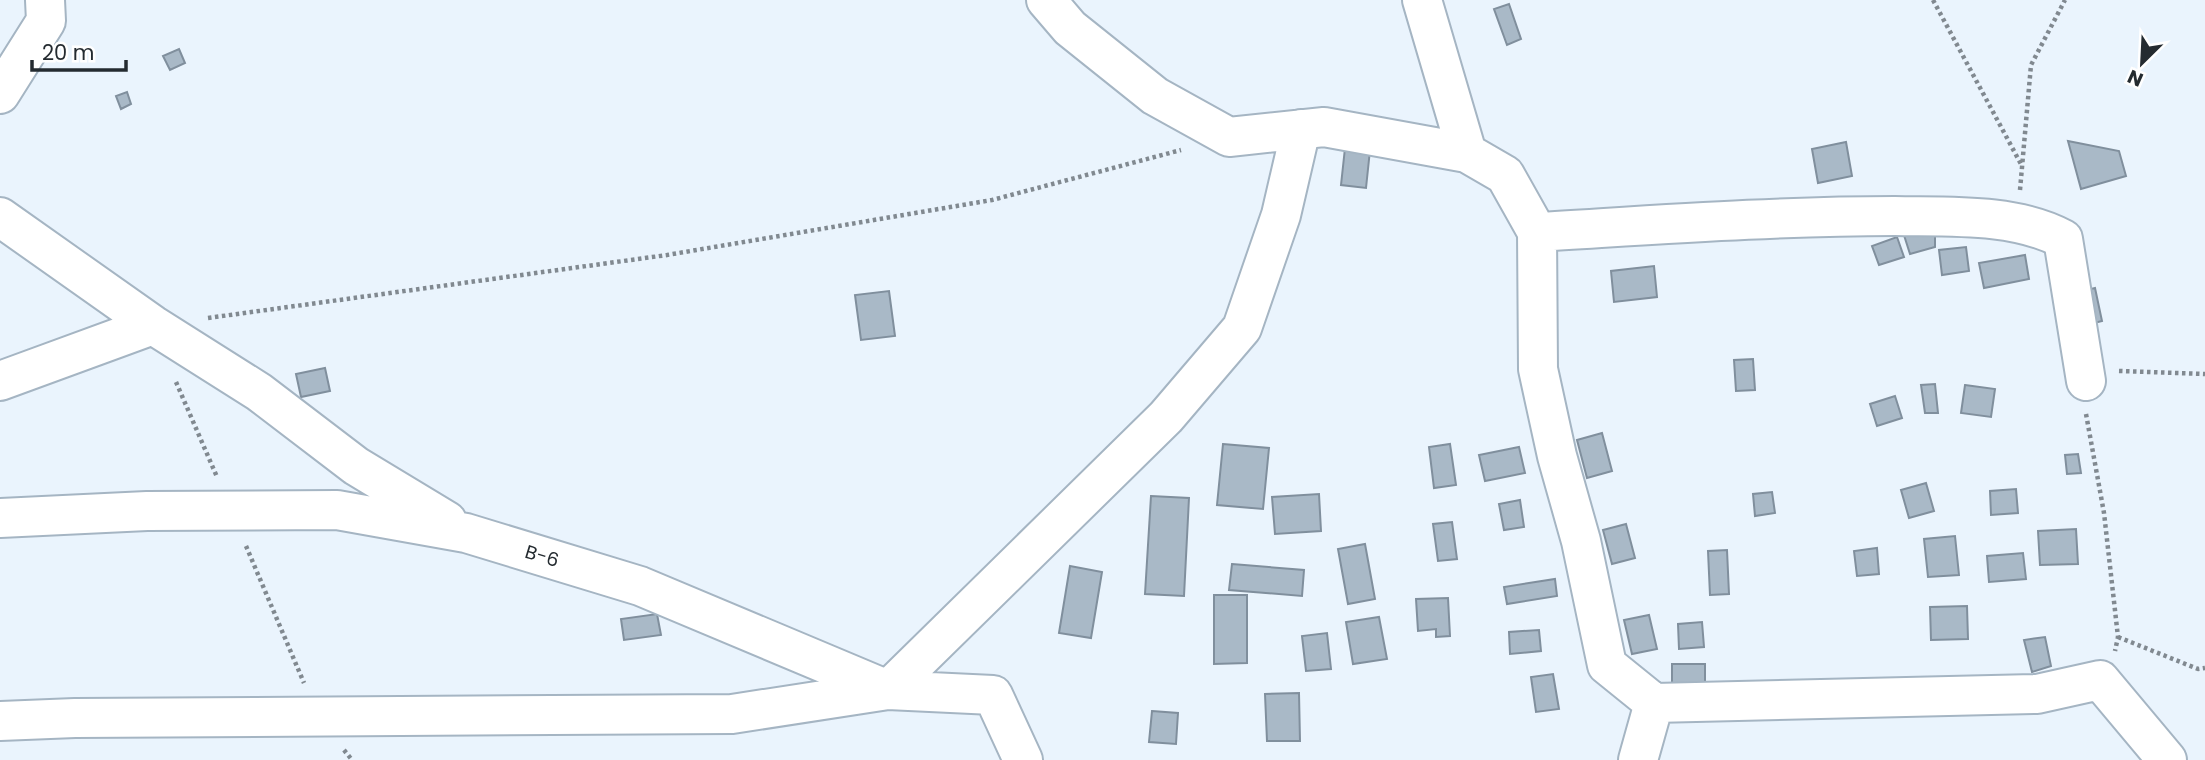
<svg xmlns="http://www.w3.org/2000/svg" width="2205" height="760" font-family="Poppins,sans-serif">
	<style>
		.building { fill: #a9b9c7; stroke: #808f9d; stroke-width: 2 }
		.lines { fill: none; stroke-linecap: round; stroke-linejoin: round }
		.minor-casing { stroke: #a5b5c3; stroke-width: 42 }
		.path { stroke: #818990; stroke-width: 4.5; stroke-dasharray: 3.5 3.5; stroke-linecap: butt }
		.minor { stroke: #fff; stroke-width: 38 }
		.labels { text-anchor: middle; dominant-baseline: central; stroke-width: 7; stroke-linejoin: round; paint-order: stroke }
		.street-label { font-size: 19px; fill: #242b30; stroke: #fff }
	</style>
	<rect width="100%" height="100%" fill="#eaf4fd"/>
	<path class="building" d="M1509,4L1521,39L1507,45L1494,9Z
		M179,49L185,63L170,70L163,56Z
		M127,92L131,104L121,109L116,96Z
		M2068,141L2119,151L2126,176L2081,189Z
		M1846,142L1852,176L1818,183L1812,149Z
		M1345,148L1370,150L1366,188L1341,185Z
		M1903,232L1935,233V247L1910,254Z
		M1897,237L1904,257L1879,265L1872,246Z
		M1966,247L1969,271L1942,275L1939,250Z
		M2025,255L2029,279L1984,288L1979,263Z
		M1654,266L1657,297L1614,302L1611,271Z
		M2095,288L2102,321L2090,324L2083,291Z
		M889,291L895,336L861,340L855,295Z
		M1753,359L1755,390L1736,391L1734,360Z
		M325,368L330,391L301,397L296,374Z
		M1935,384L1938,413H1925L1921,385Z
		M1965,385L1995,389L1991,417L1961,413Z
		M1895,396L1902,418L1877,426L1870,404Z
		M1602,433L1612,471L1587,478L1577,440Z
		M1223,444L1269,448L1263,509L1217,505Z
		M1450,444L1456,485L1434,488L1429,447Z
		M1519,447L1525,473L1485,481L1479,455Z
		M2078,454L2081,473L2067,474L2065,455Z
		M1926,483L1934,511L1909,518L1901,490Z
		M2016,489L2018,513L1991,515L1990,491Z
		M1772,492L1775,513L1755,516L1753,494Z
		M1319,494L1321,531L1275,534L1272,497Z
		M1151,496L1189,498L1184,596L1145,594Z
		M1520,500L1524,527L1504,530L1499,504Z
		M1452,522L1457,559L1438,561L1433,524Z
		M1626,524L1635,558L1612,564L1603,530Z
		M2076,529L2078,564L2040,565L2038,531Z
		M1955,536L1959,575L1928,577L1924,539Z
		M1365,544L1375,599L1348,604L1338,549Z
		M1877,548L1879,574L1857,576L1854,551Z
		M1727,550L1729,594L1710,595L1708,551Z
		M2023,553L2026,579L1989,582L1987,556Z
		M1232,564L1304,570L1302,596L1229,590Z
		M1070,566L1102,572L1091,638L1059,633Z
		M1555,579L1557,596L1507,604L1504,587Z
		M1214,595H1247V663L1214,664Z
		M1448,598L1450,636L1436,637V629L1418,631L1416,599Z
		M1967,606L1968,639L1931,640L1930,607Z
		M657,614L661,635L624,640L621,619Z
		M1649,615L1657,649L1632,654L1624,620Z
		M1379,617L1387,659L1353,664L1346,622Z
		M1702,622L1704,647L1679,649L1678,624Z
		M1539,630L1541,651L1510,654L1509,632Z
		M1327,633L1331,669L1306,671L1302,636Z
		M2045,637L2051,666L2032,672L2024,640Z
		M1672,664H1705V689L1672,688Z
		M1553,674L1559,709L1536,712L1531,677Z
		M1299,693L1300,741H1267L1265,694Z
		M1152,711L1178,713L1176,744L1149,742Z"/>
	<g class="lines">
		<defs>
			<path id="minor" d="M1046,0L1070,28L1155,96L1229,137L1324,127L1467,153L1505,175L1537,232L1538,369L1557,456L1581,541L1607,665L1654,703L2037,694L2100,680L2167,760
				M1422,0L1467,153
				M0,94L46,21L45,0
				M0,217L153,325L259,392L356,466L447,521
				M1537,232C1656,225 1776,216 1895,216C1949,217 2015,213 2063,239L2086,381
				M0,381L153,325
				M0,518L147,511L337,510L466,533L640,586L888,690L993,695L1023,760
				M0,721L75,718L732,714L888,690L1166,417L1242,328L1281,215L1301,129
				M1638,760L1654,703"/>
		</defs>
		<use href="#minor" class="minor-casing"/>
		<path class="path" d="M1933,0L2022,166
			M2020,190L2031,65L2065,0
			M208,318L667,255L992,200L1181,150
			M2119,371L2205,374
			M176,382L217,477
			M2086,414L2104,513L2118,637L2115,651
			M246,546L304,683
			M2118,637L2198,669L2205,668
			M344,750L352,760"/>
		<use href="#minor" class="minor"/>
	</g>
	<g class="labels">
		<g class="street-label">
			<text transform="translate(542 556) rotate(17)">B-6</text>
		</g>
	</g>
	<g transform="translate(2142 63) rotate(204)" stroke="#ffffff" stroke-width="5" paint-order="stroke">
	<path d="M0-5L12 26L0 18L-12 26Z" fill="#242b30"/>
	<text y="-10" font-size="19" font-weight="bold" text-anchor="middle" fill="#242b30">N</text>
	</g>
	<path d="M32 60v10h94v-10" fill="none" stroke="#242b30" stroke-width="3.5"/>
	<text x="42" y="60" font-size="21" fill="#242b30" stroke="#ffffff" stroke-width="5" paint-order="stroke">20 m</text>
</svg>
